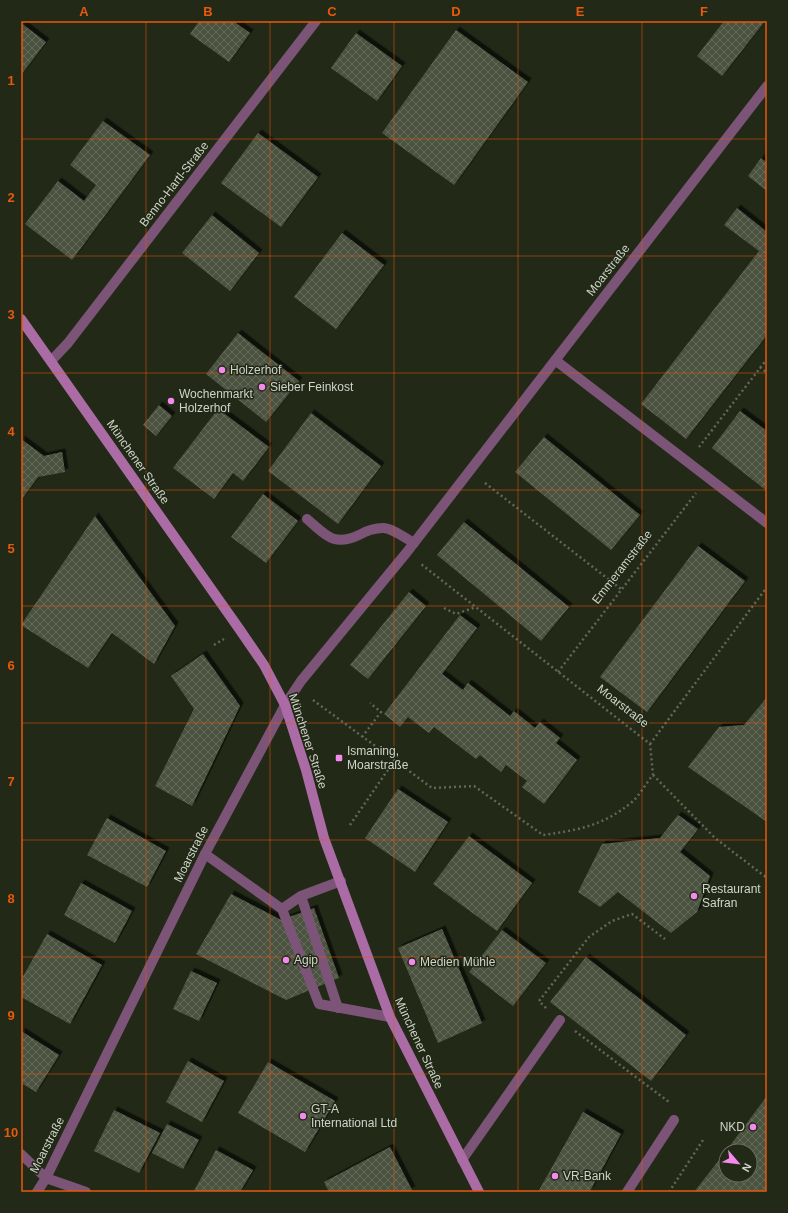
<svg xmlns="http://www.w3.org/2000/svg" width="788" height="1213" font-family="Arial,sans-serif">
	<style>
		.building { fill: url(#building-cross-hatch); fill-rule: evenodd; filter: url(#shadow) }
		.lines { fill: none; stroke-linecap: round; stroke-linejoin: round }
		.path { stroke: #626859; stroke-width: 2.5; stroke-dasharray: 2 3; stroke-linecap: butt }
		.lane { stroke: #7b5478; stroke-width: 10 }
		.street { stroke: #7b5478; stroke-width: 10 }
		.secondary { stroke: #ab6ca6; stroke-width: 10 }
		.grid { fill: none; stroke: #e8590c; stroke-width: 1; stroke-opacity: 0.55 }
		.poi-dot { fill: #f589ee; stroke: #222917; stroke-width: 1.5 }
		.labels { text-anchor: middle; dominant-baseline: central; stroke-width: 3; stroke-linejoin: round; paint-order: stroke }
		.street-label { font-size: 12px; fill: #cfd4c9; stroke: #222917 }
		.poi-label { font-size: 12px; fill: #cfd4c9; stroke: #222917; text-anchor: start }
		.neatline { fill: none; stroke: #e8590c; stroke-width: 1.5 }
		.grid-label { font-size: 13px; text-anchor: middle; font-weight: bold; fill: #e8590c }
	</style>
	<defs>
		<pattern id="building-cross-hatch" width="8" height="8" patternUnits="userSpaceOnUse"><rect width="8" height="8" fill="#4b5340"/><path d="M0 0l8 8M0 8l8-8" fill="none" stroke="#646b5a"/></pattern>
		<filter id="shadow"><feDropShadow dx="3.5" dy="-3.5" stdDeviation="0" flood-color="#0009"/></filter>
	</defs>
	<rect width="100%" height="100%" fill="#222917"/>
	<path class="building" d="M199,21H233L250,33L229,62L190,34Z
		M724,21H765L722,76L697,56Z
		M21,23L46,42L21,75Z
		M456,30L528,82L454,185L382,133Z
		M356,33L402,66L377,101L331,68Z
		M103,121L150,155L72,260L25,224L58,181L84,201L96,185L70,165Z
		M258,133L318,177L281,227L221,183Z
		M761,158L767,163V191L748,176Z
		M737,208L767,232V335L686,439L641,404L759,251L724,225Z
		M212,215L259,253L230,291L182,253Z
		M342,233L384,265L336,329L294,297Z
		M238,333L299,381L266,422L206,374Z
		M159,405L172,416L156,436L143,425Z
		M218,409L269,447L243,481L233,473L214,499L173,468Z
		M740,411L767,431V491L712,448Z
		M311,413L381,466L338,524L268,471Z
		M544,437L640,515L611,550L515,472Z
		M21,439L44,456L62,452L65,472L38,477L21,500Z
		M263,494L298,521L266,563L231,537Z
		M95,516L175,626L154,664L112,633L88,668L21,625Z
		M464,522L569,607L541,641L437,555Z
		M698,546L745,581L647,712L600,677Z
		M409,592L426,606L368,679L350,665Z
		M460,615L477,628L442,674L463,690L468,683L510,716L514,711L535,728L540,722L560,738L556,743L577,760L544,804L522,787L527,781L506,765L501,772L480,755L476,759L434,727L429,733L408,717L400,727L384,714Z
		M203,654L240,706L192,806L155,786L194,709L171,676Z
		M767,697V822L688,767L719,727L744,725Z
		M398,789L448,822L415,872L365,838Z
		M678,815L698,829L680,852L710,876L697,912L671,933L618,892L600,907L578,892L602,844L660,838Z
		M107,818L166,851L147,887L87,855Z
		M469,836L532,883L497,931L433,884Z
		M81,883L132,911L115,943L64,915Z
		M231,894L281,920L314,908L339,978L286,1000L196,954Z
		M442,929L482,1023L438,1043L398,948Z
		M502,930L546,963L513,1006L469,972Z
		M47,934L102,965L70,1024L21,997V980Z
		M586,957L686,1035L651,1081L550,1002Z
		M191,971L217,983L199,1021L173,1009Z
		M21,1031L59,1055L36,1092L21,1083Z
		M188,1061L224,1081L202,1122L166,1102Z
		M268,1062L335,1101L305,1152L238,1113Z
		M767,1096V1192H694L723,1155ZM726,1151H750V1175H726Z
		M114,1110L160,1133L139,1173L94,1151Z
		M583,1112L621,1134L590,1191L538,1192Z
		M167,1124L199,1140L183,1169L152,1153Z
		M390,1147L412,1190L407,1192H329L324,1182Z
		M216,1150L253,1170L240,1192L194,1191Z"/>
	<g class="lines">
		<path class="path" d="M760,367L767,373
			M699,447L767,359
			M485,483L621,589
			M444,608L456,614L476,607
			M214,645L224,639
			M558,672L696,493
			M313,700L432,788L474,786L543,835C578,830 603,826 632,802C640,795 646,783 653,775L650,744L421,564
			M362,737L381,712L370,703
			M650,744L767,587
			M653,775L715,838L767,878
			M350,825L394,761
			M546,1008L539,1001L589,937L612,921L632,914L665,939
			M575,1031L669,1102
			M669,1192L703,1140"/>
		<path class="lane" d="M307,519C326,535 333,547 359,535C366,531 374,528 383,528C392,528 405,538 414,543
			M205,854L282,909L319,1004L390,1017
			M301,896L338,1008
			M282,909L301,896L341,881
			M462,1160L560,1020
			M627,1192L674,1120"/>
		<path class="street" d="M555,360L767,523
			M51,361L68,343L316,21
			M21,1154L46,1178L86,1192
			M37,1192L46,1178L205,854L285,705L301,681L407,552L767,86"/>
		<path class="secondary" d="M21,319L240,630L264,665L285,705L306,770L324,838L390,1017L479,1192"/>
	</g>
	<path class="grid" d="M146,21V1192M270,21V1192M394,21V1192M518,21V1192M642,21V1192M21,139H767M21,256H767M21,373H767M21,490H767M21,606H767M21,723H767M21,840H767M21,957H767M21,1074H767"/>
	<g class="poi-dot">
		<circle cx="222" cy="370" r="4"/>
		<circle cx="262" cy="387" r="4"/>
		<circle cx="171" cy="401" r="4"/>
		<rect x="335" y="754" width="8" height="8" rx="2"/>
		<circle cx="694" cy="896" r="4"/>
		<circle cx="286" cy="960" r="4"/>
		<circle cx="412" cy="962" r="4"/>
		<circle cx="303" cy="1116" r="4"/>
		<circle cx="753" cy="1127" r="4"/>
		<circle cx="555" cy="1176" r="4"/>
	</g>
	<g class="labels">
		<g class="street-label">
			<text transform="translate(174 184) rotate(-52)">Benno-Hartl-Straße</text>
			<text transform="translate(608 270) rotate(-52)">Moarstraße</text>
			<text transform="translate(138 462) rotate(55)">Münchener Straße</text>
			<text transform="translate(622 567) rotate(-52)">Emmeramstraße</text>
			<text transform="translate(623 706) rotate(38)">Moarstraße</text>
			<text transform="translate(308 741) rotate(72)">Münchener Straße</text>
			<text transform="translate(191 854) rotate(-63)">Moarstraße</text>
			<text transform="translate(419 1043) rotate(65)">Münchener Straße</text>
			<text transform="translate(47 1145) rotate(-63)">Moarstraße</text>
		</g>
		<g class="poi-label">
			<text x="230" y="370">Holzerhof</text>
			<text x="270" y="387">Sieber Feinkost</text>
			<text x="179" y="394">Wochenmarkt<tspan x="179" dy="14">Holzerhof</tspan></text>
			<text x="347" y="751">Ismaning,<tspan x="347" dy="14">Moarstraße</tspan></text>
			<text x="702" y="889">Restaurant<tspan x="702" dy="14">Safran</tspan></text>
			<text x="294" y="960">Agip</text>
			<text x="420" y="962">Medien Mühle</text>
			<text x="311" y="1109">GT-A<tspan x="311" dy="14">International Ltd</tspan></text>
			<text x="745" y="1127" text-anchor="end">NKD</text>
			<text x="563" y="1176">VR-Bank</text>
		</g>
	</g>
	<rect width="788" height="1213" fill="none" stroke="#222917" stroke-width="44"/>
	<g transform="translate(738 1163) rotate(118)"><circle r="19" fill="#222917" stroke="#676d5e"/>
	<path d="M0-3L7 15L0 10L-7 15Z" fill="#f589ee"/>
	<text y="-6" font-size="11" font-weight="bold" text-anchor="middle" fill="#cfd4c9">N</text>
	</g>
	<rect x="22" y="22" width="744" height="1169" class="neatline"/>
	<g class="grid-label">
		<text x="84" y="16">A</text>
		<text x="208" y="16">B</text>
		<text x="332" y="16">C</text>
		<text x="456" y="16">D</text>
		<text x="580" y="16">E</text>
		<text x="704" y="16">F</text>
		<text x="11" y="85">1</text>
		<text x="11" y="202">2</text>
		<text x="11" y="319">3</text>
		<text x="11" y="436">4</text>
		<text x="11" y="553">5</text>
		<text x="11" y="670">6</text>
		<text x="11" y="786">7</text>
		<text x="11" y="903">8</text>
		<text x="11" y="1020">9</text>
		<text x="11" y="1137">10</text>
	</g>
</svg>
